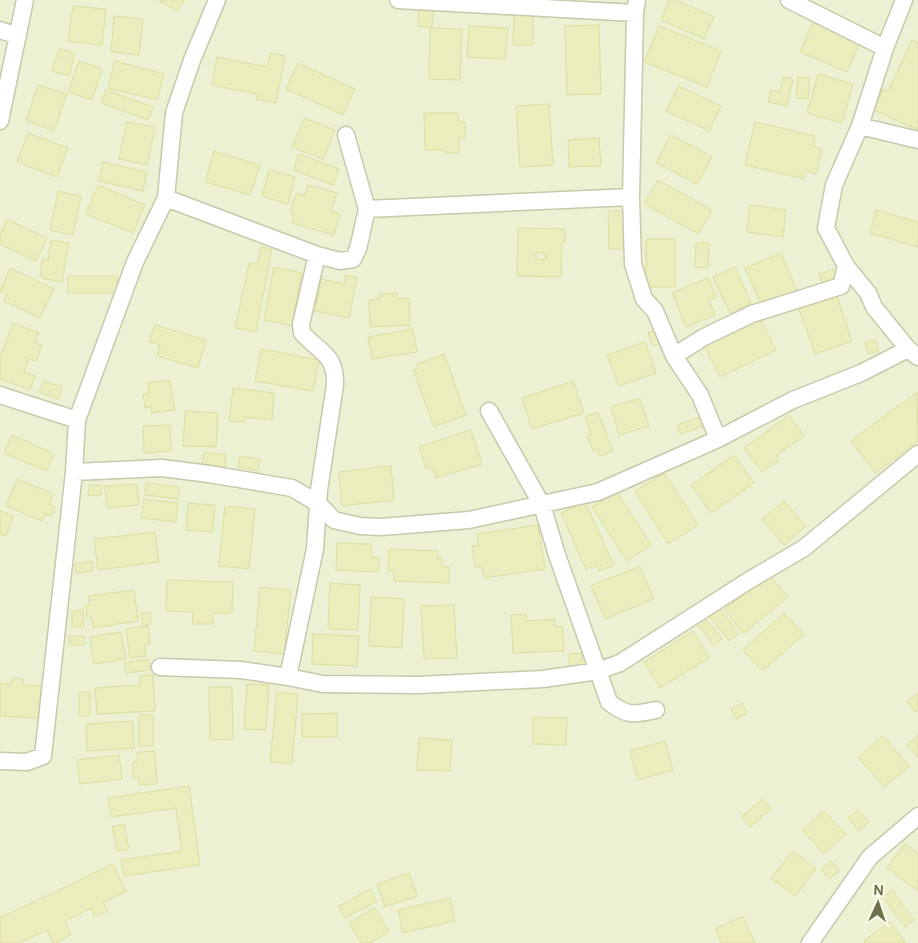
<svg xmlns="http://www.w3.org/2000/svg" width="918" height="943" font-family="'DM Sans',sans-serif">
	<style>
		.residential { fill: #ebf1d2 }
		.building { fill: #ebedbd; stroke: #dcde9f; fill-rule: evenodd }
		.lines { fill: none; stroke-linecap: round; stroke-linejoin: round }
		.minor-casing { stroke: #c6c9ab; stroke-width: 19 }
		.minor { stroke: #fff; stroke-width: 16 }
	</style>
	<rect width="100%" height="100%" fill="#f4fae3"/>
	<path class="residential" d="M0,0H918V943H0Z"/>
	<path class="building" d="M158,0H184L178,11Z
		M670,0H676L714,17L704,39L661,20Z
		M73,6L106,9L102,45L68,41Z
		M419,6L434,7L432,27L418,26Z
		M514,15H533V45H513Z
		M114,16L143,19L139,55L111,52Z
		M813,22L860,42L847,72L800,52Z
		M599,25L601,94L567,95L565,26Z
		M469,26L508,28L505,59L467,57Z
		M659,26L721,51L707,87L644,62Z
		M430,28L462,29L460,80L429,79Z
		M912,40L918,43V130L874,110L883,89L888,91Z
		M59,49L75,53L69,76L52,71Z
		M270,53L285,56L276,103L256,99L257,94L212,85L217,57L267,67Z
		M79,61L102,69L92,100L68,92Z
		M115,61L164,74L157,100L108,88Z
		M298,63L355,89L343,115L286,89Z
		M818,74L853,84L842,123L807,113Z
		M783,77L793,79L787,106L768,102L771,90L780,92Z
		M798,77L810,78L808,99L796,98Z
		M38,85L67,94L54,131L26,121Z
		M678,86L721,106L709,131L666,111Z
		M106,90L153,107L148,120L101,103Z
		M549,104L553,165L520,167L516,106Z
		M424,113H458L459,122H465V138H459V153H445L444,150H425Z
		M304,118L335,130L323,159L292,147Z
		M127,122L155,127L147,165L119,159Z
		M755,122L815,136L813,147L822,149L816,174L806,171L804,179L745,165Z
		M28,133L68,148L57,177L17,162Z
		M671,135L712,157L697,184L656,163Z
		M599,138L601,166L569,167L568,140Z
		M214,151L260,165L250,195L205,182Z
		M299,154L339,169L333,185L293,170Z
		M103,162L147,172L143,191L99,181Z
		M269,170L295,177L288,204L262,196Z
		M658,180L712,210L699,234L644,204Z
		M98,185L145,205L133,233L86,214Z
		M308,185L337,193L331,211L340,213L334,235L292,223L295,214L290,213L296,193L305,196Z
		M58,191L81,196L73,235L50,230Z
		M750,205L786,210L783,237L747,232Z
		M876,210L918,222V247L870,233Z
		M608,211H623L624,249H609Z
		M7,219L47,238L36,261L0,244V235Z
		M518,228L565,229V242H562L561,277L517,276ZM536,252L546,253V260L536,259Z
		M646,239H675V287H646Z
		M51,240L69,243L62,282L44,279L45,276L40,275L43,259L48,260Z
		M696,243H709L708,268L695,267Z
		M261,247L272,249L256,332L235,328L249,263L257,264Z
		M781,253L798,293L763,308L745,268Z
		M274,267L302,273L292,326L264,320Z
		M735,267L751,303L730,313L713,277Z
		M10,268L54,289L40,318L4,301L7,294L0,291Z
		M833,269L838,279L823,285L819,275Z
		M346,275L357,277L349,318L315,311L321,279L344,284Z
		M68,276H117V293H68Z
		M708,278L716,297L709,300L715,315L686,327L672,293Z
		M397,293V299L409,298L410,325L370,327L369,300L380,299L379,294Z
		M837,296L852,341L815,354L799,309Z
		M759,316L776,350L720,377L703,344Z
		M13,323L39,333L35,343L42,345L36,361L29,359L24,372L35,376L30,390L0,379V358Z
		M155,325L206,340L198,368L157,356L160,345L149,342Z
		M413,329L417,352L372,359L368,337Z
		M658,329L663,342L653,346L648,333Z
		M875,340L879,351L868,354L865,343Z
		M645,342L656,373L619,386L607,355Z
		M261,349L319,360L313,391L255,381Z
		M444,354L466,415L434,427L413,370L419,368L417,364Z
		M170,380L175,410L152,413L151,407L145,408L143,394L149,393L148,383Z
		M44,381L62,387L58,399L39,392Z
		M573,381L584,413L532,429L522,398Z
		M233,388L274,393L272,420L245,417L244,422L229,421Z
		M917,392L918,441L875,473L851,441Z
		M640,398L649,426L619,435L611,407Z
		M185,411L218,413L216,447L183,446Z
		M598,412L613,451L600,456L597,449L593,451L587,436L591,434L585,417Z
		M789,415L804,436L776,456L779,460L762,472L744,448Z
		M704,416L707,425L680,434L677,425Z
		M170,425L171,451L144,453L143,426Z
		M471,430L482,464L436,478L432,467L426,469L419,447Z
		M12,435L54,454L46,471L4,453Z
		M204,452L226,455L225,467L202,464Z
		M734,455L754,483L711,513L691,485Z
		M240,456L260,459L258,471L238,467Z
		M391,466L394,500L342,506L339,472Z
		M664,473L698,525L668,544L635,491Z
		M17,479L54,494L49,504L55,507L51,516L45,514L42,521L6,506Z
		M146,483L179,487L178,499L145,495Z
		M137,484L139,505L107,508L105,486Z
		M89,485L102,486L100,496L88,495Z
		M617,492L651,545L627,561L592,507Z
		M144,499L178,503L176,522L141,518Z
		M784,501L806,526L784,545L762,519Z
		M585,502L614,565L599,571L596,565L586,569L561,513Z
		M188,503L215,505L213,532L186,530Z
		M225,506L255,509L249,569L219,566Z
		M0,511L13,516L6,536L0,534Z
		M538,525L545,569L484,578L482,566L475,567L472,546H479L477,534Z
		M155,532L159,562L98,570L94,539Z
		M337,543L371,544V557H379L378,572L336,570Z
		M389,549L438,551V559H442V567H449V583L394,581V571H388Z
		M92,562L93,571L76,573L75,564Z
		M640,566L654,599L605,619L591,586Z
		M768,574L788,597L744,633L724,610Z
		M167,580L233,582L232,613H213V624H192L193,612L166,611Z
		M330,583L360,585L358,630L328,629Z
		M260,587L291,590L284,654L254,651Z
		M134,590L138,621L93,628L91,617L87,618L86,606L90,605L88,596Z
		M371,597L404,599L402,648L369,646Z
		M454,605L457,658L424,659L421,606Z
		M717,606L739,633L729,641L707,613Z
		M83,610L84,627H72V611Z
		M150,612L151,624L143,625L141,613Z
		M784,613L804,634L763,671L743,650Z
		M526,614V621L555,619V627H563L564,651L513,653L511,615Z
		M707,620L722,639L714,645L699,626Z
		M148,626L150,644L145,645L146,656L130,658L126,629Z
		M693,631L709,658L660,688L644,662Z
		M121,632L126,659L94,664L90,637Z
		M313,634L359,636L357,666L312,664Z
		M69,636H84V645H69Z
		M582,653L583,667H569V654Z
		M148,659L150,670L126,673L125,663Z
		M153,675L155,711L97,714L95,688L140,685V676Z
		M12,678L23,679V685L41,686L39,718L0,716V683L11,684Z
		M247,684L269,685L266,730L244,729Z
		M209,687H232L233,739L210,740Z
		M79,692H90V716H79Z
		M277,692L298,694L292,764L270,762Z
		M918,693V710L915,712L907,701Z
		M742,703L747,714L736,719L731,709Z
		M337,713V737H302V714Z
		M139,715H153V746H139Z
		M533,717L567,718L566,745L533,744Z
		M133,721L134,748L87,751L86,724Z
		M918,735V757L907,745Z
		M883,736L909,766L884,787L858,757Z
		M419,738L452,740L450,771L417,770Z
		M665,741L673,770L638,780L630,751Z
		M155,751L157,784L139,785V777L133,778V762L138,761L137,752Z
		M119,755L122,779L80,784L77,760Z
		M189,786L200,865L124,876L121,860L182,851L176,808L111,817L108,798Z
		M763,799L771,809L750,827L742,816Z
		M858,810L869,822L859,831L848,818Z
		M824,811L846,834L824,854L802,830Z
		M124,824L129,849L117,851L112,827Z
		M905,844L918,854V891L887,868Z
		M793,851L816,869L795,896L771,878Z
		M831,861L839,871L829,879L821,869Z
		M113,864L126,892L103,902L108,911L95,917L91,908L65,921L71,935L55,943H53L47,930L19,943H0V918Z
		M409,873L417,896L385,907L377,884Z
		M370,889L377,901L345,918L339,906Z
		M892,890L914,920L905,927L883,897Z
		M450,898L455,921L403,933L398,910Z
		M375,908L389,932L370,943H361L349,923Z
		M743,916L755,943H721L715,929Z
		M890,922L906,943H865L864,941Z"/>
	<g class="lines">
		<defs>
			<path id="minor" d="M398,0L635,13
				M637,0L635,13L631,197L633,264L644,299L655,311L674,356L700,395L718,439L793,400L861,373L908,349
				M789,0L885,48
				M904,0L885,48L860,126L834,185L826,228L846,266L868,293L874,307L908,349L918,357
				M0,30L18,36
				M0,121L25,0
				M860,126L918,140
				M166,198L317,255L340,261L353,259L358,249L367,209L346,135
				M367,209L631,197
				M674,356L704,337L752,314L841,286L846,266
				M0,395L77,420
				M489,411L542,505L557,555L609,702C626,716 634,715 656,710
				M74,472L162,468L209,474L292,488L319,504L334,520L360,526L381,527L469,520L598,492L718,439
				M160,667L241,670L288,677L323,684L419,685L543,679L598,671L620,663L748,581L804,548L918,454
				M288,677L315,549L319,490L335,385C336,354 320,353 302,333L301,324L317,255
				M0,761L27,762L43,756L74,472L77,420L135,262L166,198L174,113L192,60L217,0
				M810,943L870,857L918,816"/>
		</defs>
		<use href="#minor" class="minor-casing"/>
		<use href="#minor" class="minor"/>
	</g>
	<g transform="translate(878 903) rotate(3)" stroke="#f8fde9" stroke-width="4" paint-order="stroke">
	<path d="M0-4L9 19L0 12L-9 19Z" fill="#6f6f4c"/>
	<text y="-8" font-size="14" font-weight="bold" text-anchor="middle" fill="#6f6f4c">N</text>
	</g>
</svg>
